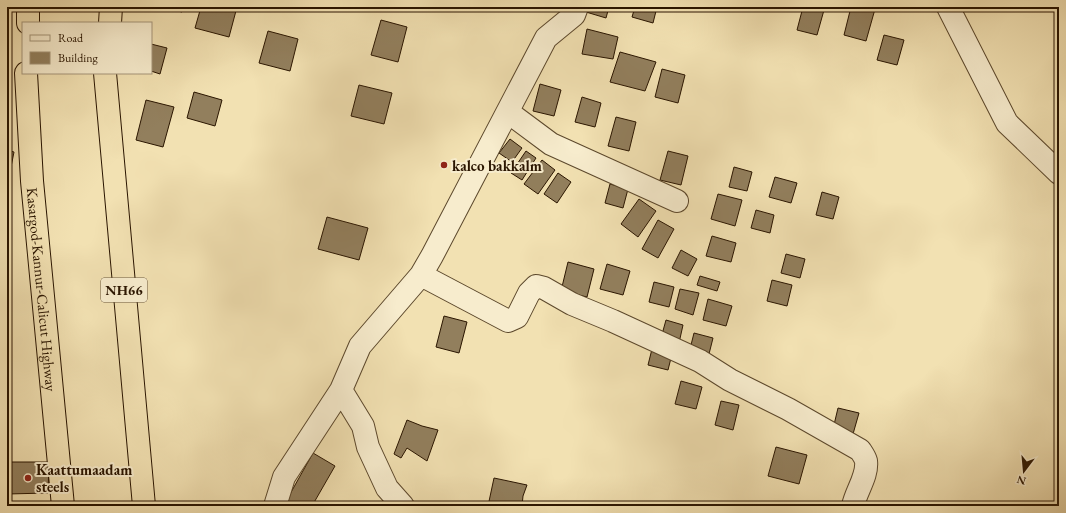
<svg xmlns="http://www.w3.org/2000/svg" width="1066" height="513" font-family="'EB Garamond',serif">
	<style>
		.building { fill: #927f5d; stroke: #2a1500 }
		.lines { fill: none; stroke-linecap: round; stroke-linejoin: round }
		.minor-casing { stroke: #5c482c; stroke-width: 24 }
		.highway-casing { stroke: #2a1500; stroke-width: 24 }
		.minor { stroke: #f7eccd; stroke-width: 22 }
		.highway { stroke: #f2e1b2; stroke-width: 22 }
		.poi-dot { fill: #8f2418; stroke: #f7eccd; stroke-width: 1.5 }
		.labels { text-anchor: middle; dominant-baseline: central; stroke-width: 4; stroke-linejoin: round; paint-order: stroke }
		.shield { fill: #f7eccd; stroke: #68563e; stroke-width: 1 }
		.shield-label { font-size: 14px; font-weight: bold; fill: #2a1500 }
		.poi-label { font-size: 15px; font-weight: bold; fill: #2a1500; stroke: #f7eccd; text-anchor: start }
		.street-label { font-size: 15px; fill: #2a1500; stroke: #f7eccd }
	</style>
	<rect width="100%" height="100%" fill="#f2e1b2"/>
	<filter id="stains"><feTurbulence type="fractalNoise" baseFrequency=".005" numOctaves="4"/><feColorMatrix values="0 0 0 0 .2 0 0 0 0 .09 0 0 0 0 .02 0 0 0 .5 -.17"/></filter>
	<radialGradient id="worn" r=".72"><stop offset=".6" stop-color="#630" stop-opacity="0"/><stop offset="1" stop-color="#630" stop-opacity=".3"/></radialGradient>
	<path class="building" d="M162,7H183L182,12Z
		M201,7H237L229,37L195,28Z
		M587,7H609L606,18L586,12Z
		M635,7H657L653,23L632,17Z
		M803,7H814L824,10L817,35L797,30Z
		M851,7H868L875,9L866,41L844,35Z
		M381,20L407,27L398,62L371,55Z
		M587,29L618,37L613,59L582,54Z
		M268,31L298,39L290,71L259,63Z
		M884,35L904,40L897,65L877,60Z
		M151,44L167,48L160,74L151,71Z
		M620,52L656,62L645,91L610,82Z
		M662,69L685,75L678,103L655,97Z
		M540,84L561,90L554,116L533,111Z
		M359,85L392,93L384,124L351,116Z
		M194,92L222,100L215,126L187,118Z
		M582,97L601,103L595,127L575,122Z
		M146,100L174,107L163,147L136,140Z
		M616,117L636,122L629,151L608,146Z
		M510,139L522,148L512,162L499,153Z
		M7,150L14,152L10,172H7Z
		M526,151L536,158L522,180L511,173Z
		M668,151L688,156L681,185L660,180Z
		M542,160L555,170L538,194L524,184Z
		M734,167L752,172L747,191L729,187Z
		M558,173L571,182L557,203L544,194Z
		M775,177L797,183L791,203L769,197Z
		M610,184L628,189L623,208L605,203Z
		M822,192L839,197L833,219L816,215Z
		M718,194L742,200L735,226L711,219Z
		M639,199L656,211L638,237L621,224Z
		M756,210L774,215L770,233L751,228Z
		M327,217L368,228L359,260L318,249Z
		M658,220L674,229L658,258L642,249Z
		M712,236L736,243L731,262L706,256Z
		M681,250L697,259L688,276L672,268Z
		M786,254L805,259L800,278L781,273Z
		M568,262L594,269L587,297L561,291Z
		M607,264L630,271L623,295L600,289Z
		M700,276L720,282L717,291L697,285Z
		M772,280L792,285L787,306L767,301Z
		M654,282L674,287L669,307L649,302Z
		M680,289L699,293L693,315L675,309Z
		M708,299L732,306L726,326L703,320Z
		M444,316L467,322L459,353L436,347Z
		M666,320L683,325L679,343L661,338Z
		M694,333L713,338L709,354L690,349Z
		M652,349L672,354L668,370L648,365Z
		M681,381L702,387L696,409L675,404Z
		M721,401L739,405L733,430L715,425Z
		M838,408L859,413L853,434L833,429Z
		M407,420L422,426L438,430L427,461L407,448L401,458L394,454Z
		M776,447L807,455L799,484L768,476Z
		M313,453L335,466L312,506H291L285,503Z
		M7,462H49L48,493L7,494Z
		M494,478L527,485L523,496L522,506H488Z"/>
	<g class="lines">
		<defs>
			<path id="minor" d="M948,7L1007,123L1059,173
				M508,112L551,144L677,201
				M421,275L508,321L517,317L529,293L536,286L544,288L572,304L613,321L700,361L730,380L788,409L860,450C862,453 865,457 866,461C868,476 856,491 853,506
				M341,390L363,426L368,447L387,488L403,506
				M275,506L284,477L341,390L360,346L421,275L432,256L546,38L574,15L577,7"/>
			<g id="highway">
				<path d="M28,23V7"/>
				<path d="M110,23L111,7"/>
				<path id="s1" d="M26,73L32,181L63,506"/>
				<path d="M105,73L144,506"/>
			</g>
		</defs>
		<use href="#minor" class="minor-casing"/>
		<use href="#highway" class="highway-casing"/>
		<use href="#minor" class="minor"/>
		<use href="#highway" class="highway"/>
	</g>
	<g class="poi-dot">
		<circle cx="444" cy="165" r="4"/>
		<circle cx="28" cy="478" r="4"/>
	</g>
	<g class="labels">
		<rect class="shield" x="101" y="278" width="46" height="24" rx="3"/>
		<g class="shield-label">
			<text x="124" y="290">NH66</text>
		</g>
		<g class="poi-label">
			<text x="452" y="165">kalco bakkalm</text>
			<text x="36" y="469">Kaattumaadam<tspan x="36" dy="17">steels</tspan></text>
		</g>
		<g class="street-label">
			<text stroke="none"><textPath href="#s1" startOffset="217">Kasargod-Kannur-Calicut Highway</textPath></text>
		</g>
	</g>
	<rect width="1066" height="513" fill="none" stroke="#f2e1b2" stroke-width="24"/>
	<rect x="8" y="8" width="1050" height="497" fill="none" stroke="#2a1500" stroke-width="2"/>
	<rect x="12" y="12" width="1042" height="489" fill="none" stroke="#2a1500"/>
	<rect x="22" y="22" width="130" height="52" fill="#f7eccd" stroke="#a5967b"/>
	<rect x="30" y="35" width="20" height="6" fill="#f7eccd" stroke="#a5967b"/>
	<text x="58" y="42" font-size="12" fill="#2a1500">Road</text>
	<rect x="30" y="52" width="20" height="12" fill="#927f5d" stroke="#a5967b"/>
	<text x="58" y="62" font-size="12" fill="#2a1500">Building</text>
	<g transform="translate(1024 471) rotate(196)" stroke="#f7eccd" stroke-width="3" paint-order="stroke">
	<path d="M0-3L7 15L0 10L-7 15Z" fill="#2a1500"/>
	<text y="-6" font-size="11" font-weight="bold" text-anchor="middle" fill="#2a1500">N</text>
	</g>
	<rect width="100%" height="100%" filter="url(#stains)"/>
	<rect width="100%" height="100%" fill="url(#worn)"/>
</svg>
